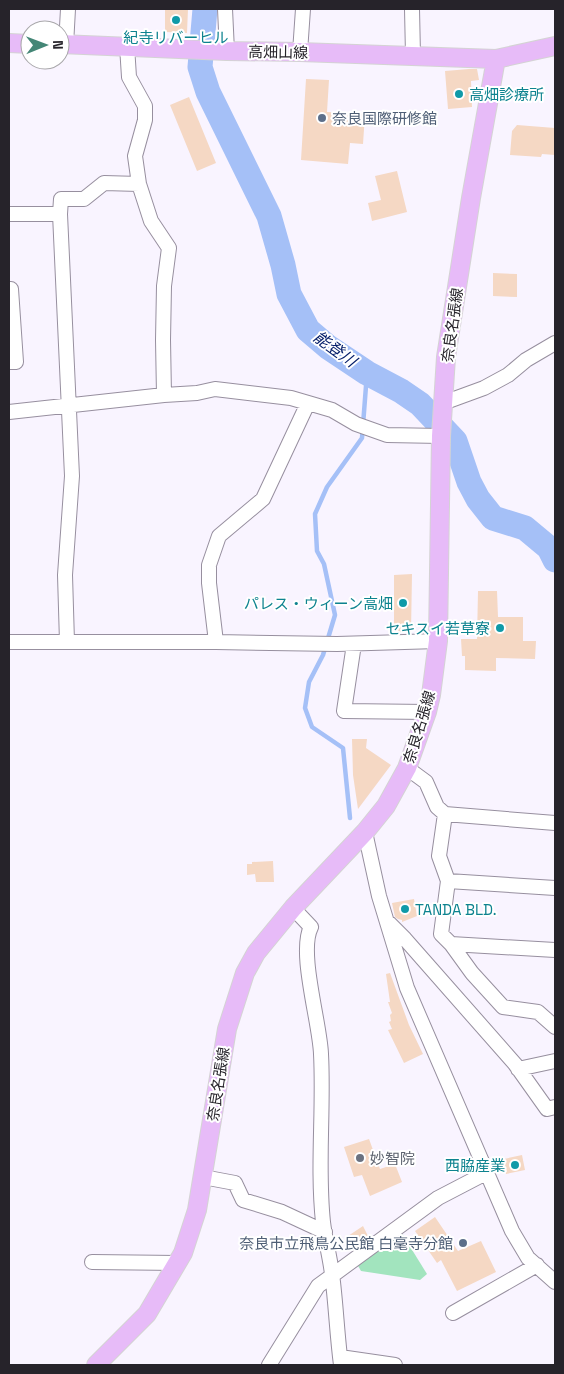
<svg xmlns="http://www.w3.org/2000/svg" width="564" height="1374" font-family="'Space Grotesk','Noto Sans JP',sans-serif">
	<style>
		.green { fill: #a2e4be }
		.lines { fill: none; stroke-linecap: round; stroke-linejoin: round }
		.stream { stroke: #a5c0f7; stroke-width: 4.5 }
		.river { stroke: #a5c0f7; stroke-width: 25 }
		.building { fill: #f5d8c4 }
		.minor-casing { stroke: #978f9f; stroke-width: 16 }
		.major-casing { stroke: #d4d3d4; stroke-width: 20 }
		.minor { stroke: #fff; stroke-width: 14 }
		.major { stroke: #e7bbf8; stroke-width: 18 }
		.culture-dot { fill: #0f9aa8; stroke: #fff; stroke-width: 2 }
		.service-dot { fill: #5c6f8a; stroke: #fff; stroke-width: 2 }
		.worship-dot { fill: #6b7280; stroke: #fff; stroke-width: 2 }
		.labels { text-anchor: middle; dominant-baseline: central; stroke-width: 4; stroke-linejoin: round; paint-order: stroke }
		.culture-label { font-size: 15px; fill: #0d838f; stroke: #fff; text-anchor: end }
		.street-label { font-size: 15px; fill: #26232a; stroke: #fff }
		.service-label { font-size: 15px; fill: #4e5e75; stroke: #fff; text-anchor: start }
		.worship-label { font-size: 15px; fill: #5b616d; stroke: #fff; text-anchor: start }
		.water-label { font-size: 16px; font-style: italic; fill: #07206b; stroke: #fff }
	</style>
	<rect width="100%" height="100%" fill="#f9f4ff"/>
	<path class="green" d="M401,1232L427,1274L420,1280L361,1271L357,1264Z"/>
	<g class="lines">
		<path class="stream" d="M350,818L343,748L312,727L305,708L309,682L323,655L335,615L324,564L317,551L315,514L327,487L362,438L367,373"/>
		<path class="river" d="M205,9L200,67L208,92L269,216L283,265L289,294L308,330L328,347L367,373L401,391L420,404L455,441L469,482L478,499L493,518L525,528L549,548L555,560"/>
	</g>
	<path class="building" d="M165,9H188L187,33L165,32Z
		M469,69H477L479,80L471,81L472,107L448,109L445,71Z
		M306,79L329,80L327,112L365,114L363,144L350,143L348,164L301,160Z
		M189,97L216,163L197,171L170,105Z
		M517,125L555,128V155L542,154L541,157L510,155L512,131Z
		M397,171L407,212L372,221L368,203L381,200L375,176Z
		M493,273L517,274V297L493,296Z
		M412,574L411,632H394V575Z
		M478,591H497L498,617H523V641H536L535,659L496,658V671L465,670V656H462L461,639H477Z
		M352,739H367L366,748L391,765L358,809L353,775Z
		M273,861L274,882H256L255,874L247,875V864H252V862Z
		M414,899L417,916L402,922V920L398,919L395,917L392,903Z
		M390,973L409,1025L423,1054L404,1063L388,1030L392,1029L389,1022L391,1021L390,1015L392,1013L388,1002H390L386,974Z
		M369,1139L380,1169L395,1164L402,1182L370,1196L362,1175L354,1177L344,1147Z
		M522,1155L525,1170L506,1174L504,1159Z
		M435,1217L458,1251L481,1241L496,1272L457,1291L441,1260L437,1263L415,1231Z
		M363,1226L368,1236L353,1245L348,1236Z"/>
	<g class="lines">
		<defs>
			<path id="minor" d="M225,9L227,51
				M412,9L413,55
				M66,45L68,9
				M127,46L129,77L145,106V120L135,156L139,184L151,221L169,248L164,286L163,340L164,395
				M300,52L303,9
				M9,214H60
				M9,289H11L16,362H9
				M443,403L484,388L508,375L526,360L555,343
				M9,412L164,395L197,393L215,389L291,398L332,410L356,424L387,435L441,436
				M9,642H216L337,644L438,641
				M67,642L65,575L72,476L60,214L61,199H84L104,183L139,184
				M216,642L209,583V565L219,536L263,499L308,403
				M354,644L344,711L427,712
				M407,768L426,782L437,807L445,814L555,823
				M445,814L439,856L448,881L555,888
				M365,832L379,896L407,988L512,1231L528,1258L555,1282
				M448,881L441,934L451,944L555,950
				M293,908L311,927C298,952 320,1023 321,1054C324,1110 317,1166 323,1222C325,1239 330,1257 332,1274C336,1304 337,1335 341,1365
				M389,923L405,939L515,1064L547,1109L555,1107
				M451,944L472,973L503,1007L538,1012L555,1027
				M518,1069L555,1061
				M203,1177L235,1183L243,1200L282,1212L325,1232
				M92,1262L177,1263
				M453,1313L537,1265
				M340,1357L395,1365
				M269,1365L318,1286L438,1198L486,1173"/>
			<path id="major" d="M9,43L30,44
				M60,44L227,51L300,52L496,59L555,46
				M96,1365L147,1314L183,1253L197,1210L227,1029L245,973L256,953L293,908L365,832L386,806L407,768L427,712L431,695L438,641L441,436L446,357L471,198L496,59"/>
		</defs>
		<use href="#minor" class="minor-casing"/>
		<use href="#major" class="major-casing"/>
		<use href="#minor" class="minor"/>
		<use href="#major" class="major"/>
	</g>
	<g class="culture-dot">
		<circle cx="176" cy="20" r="5"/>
		<circle cx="459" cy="94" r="5"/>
		<circle cx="403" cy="603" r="5"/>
		<circle cx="500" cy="628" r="5"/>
		<circle cx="405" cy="909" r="5"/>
		<circle cx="515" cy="1165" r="5"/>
	</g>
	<g class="service-dot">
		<circle cx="322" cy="118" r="5"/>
		<circle cx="463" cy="1243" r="5"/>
	</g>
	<circle class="worship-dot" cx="360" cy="1158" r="5"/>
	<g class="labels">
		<g class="culture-label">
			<text x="176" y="37" text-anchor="middle">紀寺リバーヒル</text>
			<text x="469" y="94" text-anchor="start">高畑診療所</text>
			<text x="393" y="603">パレス・ウィーン高畑</text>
			<text x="490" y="628">セキスイ若草寮</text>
			<text x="415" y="909" text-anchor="start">TANDA BLD.</text>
			<text x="505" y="1165">西脇産業</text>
		</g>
		<g class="street-label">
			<text transform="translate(278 52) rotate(1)">高畑山線</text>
			<text transform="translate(452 325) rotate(-82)">奈良名張線</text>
			<text transform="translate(419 727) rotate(-73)">奈良名張線</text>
			<text transform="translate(218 1084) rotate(-81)">奈良名張線</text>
		</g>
		<g class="service-label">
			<text x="332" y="118">奈良国際研修館</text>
			<text x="453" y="1243" text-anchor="end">奈良市立飛鳥公民館 白毫寺分館</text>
		</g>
		<g class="worship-label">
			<text x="370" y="1158">妙智院</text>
		</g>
		<g class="water-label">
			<text transform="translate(335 349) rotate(36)">能登川</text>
		</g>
	</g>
	<rect width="564" height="1374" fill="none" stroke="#26232a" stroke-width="20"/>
	<g transform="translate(45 45) rotate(89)"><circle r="24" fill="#ffffff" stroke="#a8a7aa"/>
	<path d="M0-4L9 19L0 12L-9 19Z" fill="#448676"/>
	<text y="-8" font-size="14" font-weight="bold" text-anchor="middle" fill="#26232a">N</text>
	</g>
</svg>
